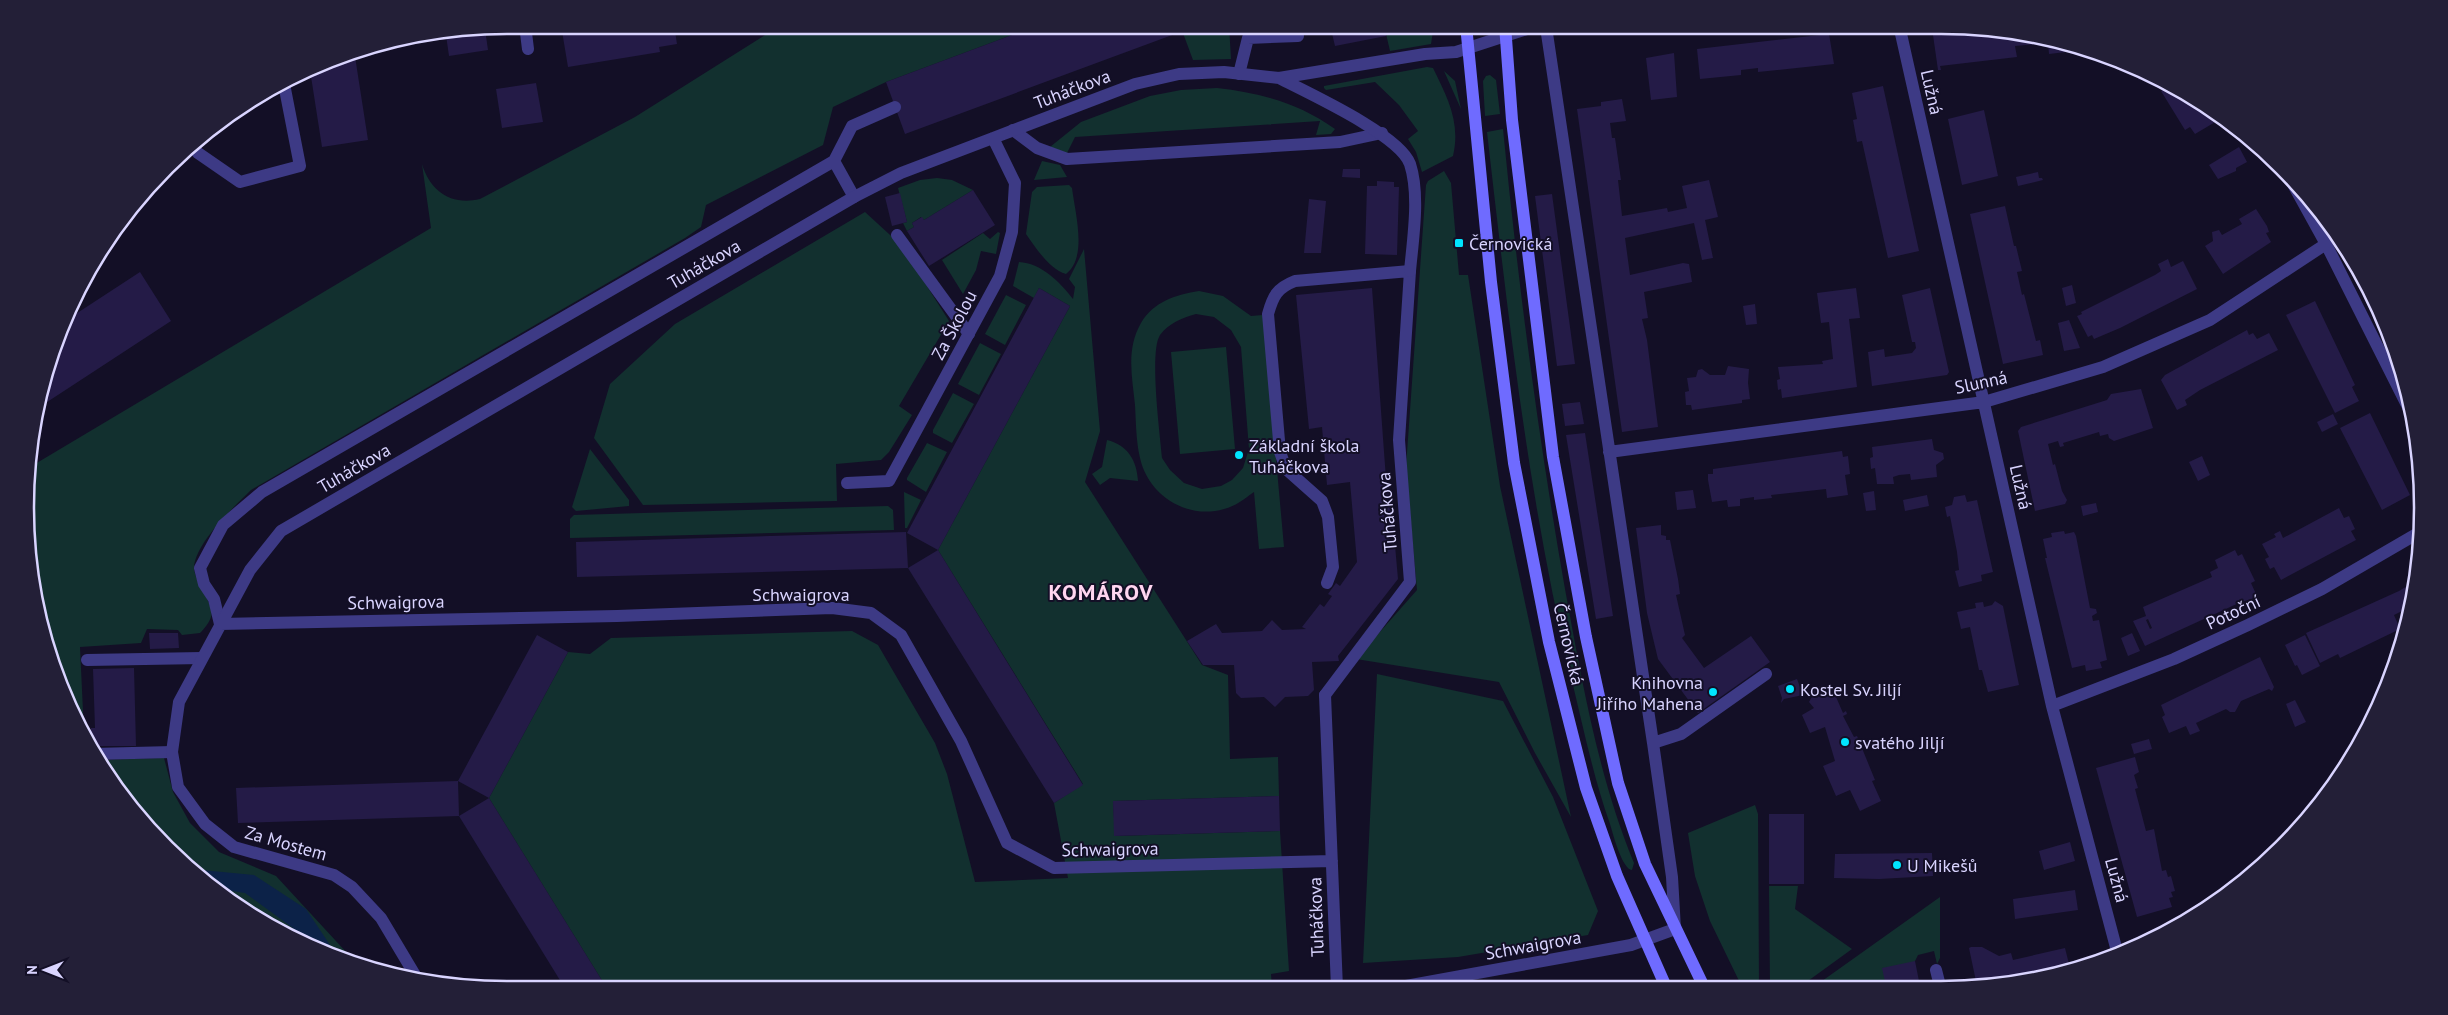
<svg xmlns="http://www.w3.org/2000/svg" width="2448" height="1015" font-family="'PT Sans',sans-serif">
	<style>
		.green { fill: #12302f; fill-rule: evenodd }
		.water { fill: #0c2248 }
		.building { fill: #241b47; fill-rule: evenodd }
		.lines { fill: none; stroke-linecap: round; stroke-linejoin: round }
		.service { stroke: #3d3a85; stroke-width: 12 }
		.minor { stroke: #3d3a85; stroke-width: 12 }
		.secondary { stroke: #6f6bff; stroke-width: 12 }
		.poi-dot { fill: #00e5ff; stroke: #130f26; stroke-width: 2 }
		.labels { text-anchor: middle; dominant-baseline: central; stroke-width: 4; stroke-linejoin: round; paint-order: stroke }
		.street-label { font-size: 18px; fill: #d9d4ff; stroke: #130f26 }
		.poi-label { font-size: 18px; fill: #d9d4ff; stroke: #130f26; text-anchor: start }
		.district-label { font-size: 22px; font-weight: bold; letter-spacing: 1px; fill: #ffd6f0; stroke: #130f26 }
		.rim { fill: none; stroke: #d9d4ff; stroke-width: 2.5 }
	</style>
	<rect width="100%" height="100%" fill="#130f26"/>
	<path class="green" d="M781,25H1039L886,82L833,107L823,145L706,205L701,227L685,238L251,490C234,507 196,542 194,567C194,583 215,603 211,617C209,623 204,629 200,633L182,635L178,630L147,629L141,643L80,647L84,733L34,601L30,467L431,228L422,164C430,191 451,206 480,199L635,117Z
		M1180,25H1229L1231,59L1193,60Z
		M1384,25H1434L1431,44L1390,51Z
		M1427,67L1433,68C1447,97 1461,122 1453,156L1422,172L1416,152L1408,139L1418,131L1399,105L1375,82L1326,90L1324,88V86Z
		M1444,71L1455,81L1461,109Z
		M1490,75L1496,80L1500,114L1485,116L1483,81L1486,76Z
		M1217,88C1261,93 1299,103 1335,129L1331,134L1316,135L1320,121L1075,137L1067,153L1050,147L1081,122L1150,96L1181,90Z
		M1503,129C1518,283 1538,436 1565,589C1582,681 1598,776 1634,863L1632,870C1622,869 1613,834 1610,824C1593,776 1583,726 1571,677C1528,497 1508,315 1487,132Z
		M1042,161L1060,165L1067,177L1034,180Z
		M1444,171L1451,183L1459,275H1468L1500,486L1571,817L1535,753L1499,682L1356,659L1417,590L1406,467L1426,185L1428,181Z
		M937,178L952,180L973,190L924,220L921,217L912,223L914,227L907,231L903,223L907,222L898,188L920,180Z
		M1069,185L1072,188C1075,213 1088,257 1066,274C1049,269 1036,248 1026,234L1032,192L1037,187Z
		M865,212L901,245L949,321L899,406L912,415L889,452L881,460L836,464L837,501L643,505L594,438L610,384L675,324Z
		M998,232L1000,233L996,254L981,251L976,270L963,294L942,260L983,233L990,239Z
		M1084,249L1100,431L1085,482L1202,665L1228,675L1230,759L1278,757L1279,796L1113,801L1115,836L1280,831L1289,971L1271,974L1272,988L828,989L827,981L606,987L489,798L568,652L590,654L611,638L852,631L878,645L935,743L947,774L975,882L1068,878L1054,803L1083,784L938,550L1070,306L1039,288L1034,298L1013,286L1019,262C1041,263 1060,282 1073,299L1075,287L1069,279Z
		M1199,291L1223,296L1251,316L1263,315L1284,547L1259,549L1254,492C1244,499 1236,506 1224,509C1187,520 1148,495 1140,458C1136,441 1136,422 1135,405C1132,376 1126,349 1141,323C1154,301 1176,295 1199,291ZM1196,314L1214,317L1231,330L1241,347L1249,449L1243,468L1232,480L1221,486L1202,489L1184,483L1170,470L1162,458C1160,434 1149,352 1160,335C1169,323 1182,318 1196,314Z
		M1006,295L1026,305L1005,345L985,334Z
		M980,343L1001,354L979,395L958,384Z
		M1226,347L1235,449L1180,454L1171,352Z
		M953,393L974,404L952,443L933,433V430Z
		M1107,440C1128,445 1137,461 1138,481L1110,478L1100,485L1092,474L1102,467Z
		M927,443L947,452L926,492L907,480V478Z
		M590,449L629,500V506L576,511L572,507Z
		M904,492L921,500L907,528H905Z
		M888,506L893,510L894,530L570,538V519L574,515Z
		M1377,674L1503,701L1553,797L1598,911L1588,935L1458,957L1363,963Z
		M164,758L173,792L190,823L219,852L276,876L359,966L353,964L214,890L145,825L98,760Z
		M1755,805L1758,814L1759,987H1742L1710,921L1695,876L1688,833Z
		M1769,886H1798L1795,909L1852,949L1801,986H1770Z
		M1940,897V958L1937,964L1934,951L1918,955L1915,961L1886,985L1815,986Z"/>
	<path class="water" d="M191,869L254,875L306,909L338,957L298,935L293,928L245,893L211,888Z"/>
	<path class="building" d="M561,25H674L677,44L659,47L660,52L568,67Z
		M1039,25H1180L1183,31L905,134L886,82Z
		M1330,25H1383L1386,36L1335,46Z
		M1939,25L2047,43L2015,46L2017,57L1940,66L1941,70H1938L1932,28H1940Z
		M485,29L488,50L449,56L446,35Z
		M1829,34L1834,64L1758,72V68L1741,70V75L1700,79L1697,49Z
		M2048,43L2066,46V52L2049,54Z
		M354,50L368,140L322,147L310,70Z
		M1674,53L1677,97L1651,100L1646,58Z
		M2130,66L2134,68L2147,74L2139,80Z
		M2164,81L2181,90L2222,118L2195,134L2190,127L2185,130L2161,91L2167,87Z
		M536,83L543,122L502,128L496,89Z
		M1883,86L1919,251L1888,258L1862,141L1857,142L1853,120L1857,119L1852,93Z
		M1622,99L1626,121L1610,123L1612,138H1615L1621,180H1618L1622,216L1667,208L1668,212L1687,208L1682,186L1709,180L1718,217L1705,220L1713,258L1702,260L1694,223L1625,238L1630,275L1683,263L1689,264L1692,282L1644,292L1648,318L1642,319L1647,340L1658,427L1622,432L1577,109L1601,106V102Z
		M1984,110L1998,176L1962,185L1948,119Z
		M2239,147L2247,162L2236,168V171L2218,179L2209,165Z
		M1343,169H1360V178L1342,177Z
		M2038,172L2039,178H2042L2043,180L2018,186L2016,177Z
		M1377,181L1394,182V187H1399L1397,255L1365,254L1367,186H1377Z
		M973,190L995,225L929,266L907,231L914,227L912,223L922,217L924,220Z
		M900,193L907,222L892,226L885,197Z
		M1552,194L1575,364L1557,366L1535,196Z
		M1309,199L1326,201L1321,253H1304Z
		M2005,206L2014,246H2016L2022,271L2017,272L2022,295L2024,294L2036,341L2040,340L2043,355L2003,364L1970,214Z
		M2256,209L2267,226L2269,232L2266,233L2271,242L2223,274L2205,246L2213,241L2212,232L2219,230L2222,235L2242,224L2239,219Z
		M2168,259L2171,267L2183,261L2197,289L2120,328L2094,339L2092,335L2088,337L2077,316L2082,314L2081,312L2155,275L2161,271L2158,264Z
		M140,272L171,321L38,408L51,353L65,321Z
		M2072,285L2076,303L2066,306L2062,288Z
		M1039,288L1070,306L938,550L907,533Z
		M1372,288L1386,479L1389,478L1398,579L1338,656L1339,661L1312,662L1314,690L1308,696L1285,697L1275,707L1264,697L1241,698L1236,693L1234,665H1203L1187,641L1216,624L1222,633L1262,631L1272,620L1282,630L1306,629L1302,627L1320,604L1324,607L1332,596L1328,594L1336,583L1340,586L1357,562L1350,482L1327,485L1322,427L1309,429L1296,295Z
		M1856,288L1860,318L1849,319L1857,387L1782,398L1781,389L1778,390L1777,380L1780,379L1778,367L1823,364L1822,361L1833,359L1829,322L1821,323L1817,293Z
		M1930,288L1949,372L1947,375L1872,386L1868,352L1884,349L1885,357L1912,353L1916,348L1915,342H1912L1902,295Z
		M2315,301L2355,385L2352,387L2359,401L2335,413L2286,315Z
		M1755,304L1757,324L1746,325L1743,306Z
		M2069,320L2080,348L2064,351L2058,323Z
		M2247,330L2249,335L2253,333L2257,339L2269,333L2278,350L2200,390L2185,400L2187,405L2177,410L2161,380L2165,375Z
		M1728,366L1749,369L1748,383L1750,399L1742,400V403L1692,410L1691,405H1686L1685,392L1689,391L1687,378L1696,377L1698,370L1702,369L1710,375H1725Z
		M2141,389L2153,428L2114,441L2109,438L2108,434L2100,436L2099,432L2063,443L2064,446L2060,447L2058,441L2048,444L2053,465L2055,464L2062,491L2067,500L2065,504L2035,511L2018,431L2021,427L2107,400L2111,394Z
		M1580,402L1584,424L1565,426L1562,404Z
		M2370,413L2410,495L2382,510L2340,428Z
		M2333,414L2338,424L2322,432L2317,422Z
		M1585,433L1613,616L1596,619L1566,435Z
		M1932,439L1934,450L1943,453L1944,459L1936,465L1937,477L1911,480L1910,474L1899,475L1893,477L1894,484H1877L1875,468L1871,469L1870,458L1873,457L1872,447Z
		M1842,451L1843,457L1848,456L1850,474L1845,475L1848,495L1827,498L1826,489L1771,495L1772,498L1754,500V497L1740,499V506L1728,507L1727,500L1712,502L1708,480V474H1713V469Z
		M2202,456L2210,475L2198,481L2189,462Z
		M1693,490L1696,508L1677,510L1675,492Z
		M1874,491L1876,510L1866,511L1863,493Z
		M1927,495L1929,506L1905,511L1903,500Z
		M1965,495L1967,502L1977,500L1993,572L1981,575L1982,581L1959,587L1955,571L1959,570L1957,552L1950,516L1947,517L1945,507L1952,505L1954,497Z
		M2096,503L2098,512L2083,516L2081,506Z
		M2339,508L2344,518L2349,516L2355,529L2351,531L2356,540L2281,580L2274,567L2270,569L2265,559L2269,557L2262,544L2276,537L2274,534L2280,531L2283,538Z
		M1661,525V535L1666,536V540H1670L1678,579L1680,594L1676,595L1685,635L1682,638L1704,668L1751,636L1770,662L1698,713L1658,659L1647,613L1636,528Z
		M2064,531L2065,534L2074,532L2076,536L2090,608L2096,609L2097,613L2092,616L2093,621L2099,620L2107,660L2100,662L2102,668L2086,671L2085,665L2072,668L2045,558H2047L2043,539L2052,537L2051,533Z
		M906,532L908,568L938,550L1083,785L1054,803L908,568L577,577L576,542Z
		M2235,550L2238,556L2242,554L2255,581L2251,583L2256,594L2252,599L2241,602L2145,646L2133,621L2146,616L2143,607L2212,577L2210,572L2218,568L2215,560ZM2148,619L2152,628L2150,629L2146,620Z
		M2417,580L2410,607L2394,615L2400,629L2340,658L2338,654L2320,663L2306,633L2399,591Z
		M1995,601L2003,606L2019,685L1988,692L1982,670H1979L1970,627L1961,629L1957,612L1976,608L1975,603L1983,602L1984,607L1992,605Z
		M149,633H178L179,648L150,649Z
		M2132,633L2140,651L2128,656L2121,638Z
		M537,635L568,652L489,798L606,987L601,990H566L459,816L489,798L458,781Z
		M2305,635L2320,666L2302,675L2297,665L2295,666L2285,645Z
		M2260,657L2274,687L2272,691L2269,689L2241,701L2235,712H2230L2226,709L2196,723L2200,731L2190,735L2186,726L2169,733L2162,717L2165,715L2161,705Z
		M134,668L136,746H96V740H91V728H95L93,669Z
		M1797,679L1803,695L1784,699L1781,703L1782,698L1778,686Z
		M1823,685L1833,690L1843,713L1846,711L1847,714L1843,716L1854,737L1857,736L1875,780L1872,781L1881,801L1860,811L1850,790L1836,796L1823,766L1835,761L1825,727L1810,733L1802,715L1814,708L1809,702L1814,693L1812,690Z
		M2295,700L2306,722L2295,727L2286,704Z
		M2149,739L2152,749L2134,754L2131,744Z
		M2135,757L2139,772L2134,775L2138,788L2135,789L2146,831L2154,829L2162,871L2166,870L2168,877L2171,876L2175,891L2171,892L2173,897L2169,898L2172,907L2137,917L2096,768Z
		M458,781L459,816L238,823L236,788Z
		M1279,796L1280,831L1114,836L1113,801Z
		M1769,814H1804V884H1769Z
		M2070,842L2075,861L2044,870L2039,851Z
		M1932,853L1933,876L1879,879L1834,878L1835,854Z
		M2075,890L2078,910L2015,919L2013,899Z
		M1971,947H1982L1999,956L2011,953L2013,960L2065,948L2070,968L2004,986H1977L1969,948Z
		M1915,961L1920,986H1886L1882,968Z
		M827,980V989L606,990V987Z
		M1317,981V988H1276V982Z"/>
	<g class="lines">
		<path class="service" d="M525,25L528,49
			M1239,74L1248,38L1298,36
			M1013,130L1037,148L1067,159L1340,142L1382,133
			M191,144L198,153L240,182L300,166L285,89L280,84
			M854,197L834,161L852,126L895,107
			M897,235L969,334
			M220,624L214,599L204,584L200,568L223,525L262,492L834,161
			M87,660L202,658
			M1325,695L1410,582L1399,440L1410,271L1295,281C1277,288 1273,296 1268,314L1280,452L1286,469L1322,501L1328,517L1333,567L1327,583
			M94,754L172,752
			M1936,970L1940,986"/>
		<path class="minor" d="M1899,25L2052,706L2118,955
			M1546,27L1653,743L1681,734L1766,674
			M1279,78C1308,93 1400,135 1410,164C1420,195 1413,238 1410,271
			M2289,177L2326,244L2412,415
			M1609,452L1984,402L2103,367L2210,320L2326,244
			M847,483L889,481L1000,276L1012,232L1015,183L993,138
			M220,624L617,616L832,608L871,613L901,635L961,741L1007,843L1054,868L1332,861
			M1325,695L1337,988
			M2052,706L2174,659L2248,625L2322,589L2420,532
			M415,975L381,918L352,887L334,875L234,847L205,824L178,787L172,752L179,702L250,570L281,531L854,197L901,173L993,138L1135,84L1179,74L1224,72L1279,78L1425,54L1456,52L1530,28L1569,25
			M1395,988L1631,945L1675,929L1672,877L1653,743"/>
		<path class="secondary" d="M1466,25L1491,282L1514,463L1549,642L1586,788L1617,876L1666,987
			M1505,25L1512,120L1553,457L1586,637L1618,783L1645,864L1704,987"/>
	</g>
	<g class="poi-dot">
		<rect x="1454" y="238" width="10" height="10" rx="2.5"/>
		<circle cx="1239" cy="455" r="5"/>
		<circle cx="1790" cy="689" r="5"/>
		<circle cx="1713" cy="692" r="5"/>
		<circle cx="1845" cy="742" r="5"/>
		<circle cx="1897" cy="865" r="5"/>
	</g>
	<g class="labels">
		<g class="street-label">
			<text transform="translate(1072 89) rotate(-21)">Tuháčkova</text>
			<text transform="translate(1932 92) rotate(77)">Lužná</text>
			<text transform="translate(704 264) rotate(-30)">Tuháčkova</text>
			<text transform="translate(954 325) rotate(-62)">Za Školou</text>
			<text transform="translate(1981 382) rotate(-12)">Slunná</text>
			<text transform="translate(354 468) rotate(-30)">Tuháčkova</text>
			<text transform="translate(2021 487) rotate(77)">Lužná</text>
			<text transform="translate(1387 512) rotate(-95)">Tuháčkova</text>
			<text x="801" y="594">Schwaigrova</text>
			<text transform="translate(396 602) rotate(-1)">Schwaigrova</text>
			<text transform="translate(2233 612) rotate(-25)">Potoční</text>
			<text transform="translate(1569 644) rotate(77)">Černovická</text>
			<text transform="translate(286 843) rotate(16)">Za Mostem</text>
			<text transform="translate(1110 849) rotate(-1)">Schwaigrova</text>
			<text transform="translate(2117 880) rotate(75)">Lužná</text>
			<text transform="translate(1316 917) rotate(-92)">Tuháčkova</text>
			<text transform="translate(1533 945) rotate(-10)">Schwaigrova</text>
		</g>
		<g class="poi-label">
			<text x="1469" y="243">Černovická</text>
			<text x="1249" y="445">Základní škola<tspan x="1249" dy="21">Tuháčkova</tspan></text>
			<text x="1703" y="682" text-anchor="end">Knihovna<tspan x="1703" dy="21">Jiřího Mahena</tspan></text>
			<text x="1800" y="689">Kostel Sv. Jiljí</text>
			<text x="1855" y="742">svatého Jiljí</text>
			<text x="1907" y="865">U Mikešů</text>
		</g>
		<g class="district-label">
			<text x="1101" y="592">KOMÁROV</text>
		</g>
	</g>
	<path d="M0 0H2448V1015H0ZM507 34H1941A473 473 0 0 1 2414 507V508A473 473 0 0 1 1941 981H507A473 473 0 0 1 34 508V507A473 473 0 0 1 507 34Z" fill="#231f37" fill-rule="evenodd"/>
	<path class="rim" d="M507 34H1941A473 473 0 0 1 2414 507V508A473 473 0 0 1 1941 981H507A473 473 0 0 1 34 508V507A473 473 0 0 1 507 34Z"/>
	<g transform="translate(45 970) rotate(270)" stroke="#130f26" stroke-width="4" paint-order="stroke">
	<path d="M0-4L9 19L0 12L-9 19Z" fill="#d9d4ff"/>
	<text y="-8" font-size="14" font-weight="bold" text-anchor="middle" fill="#d9d4ff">N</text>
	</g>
</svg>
